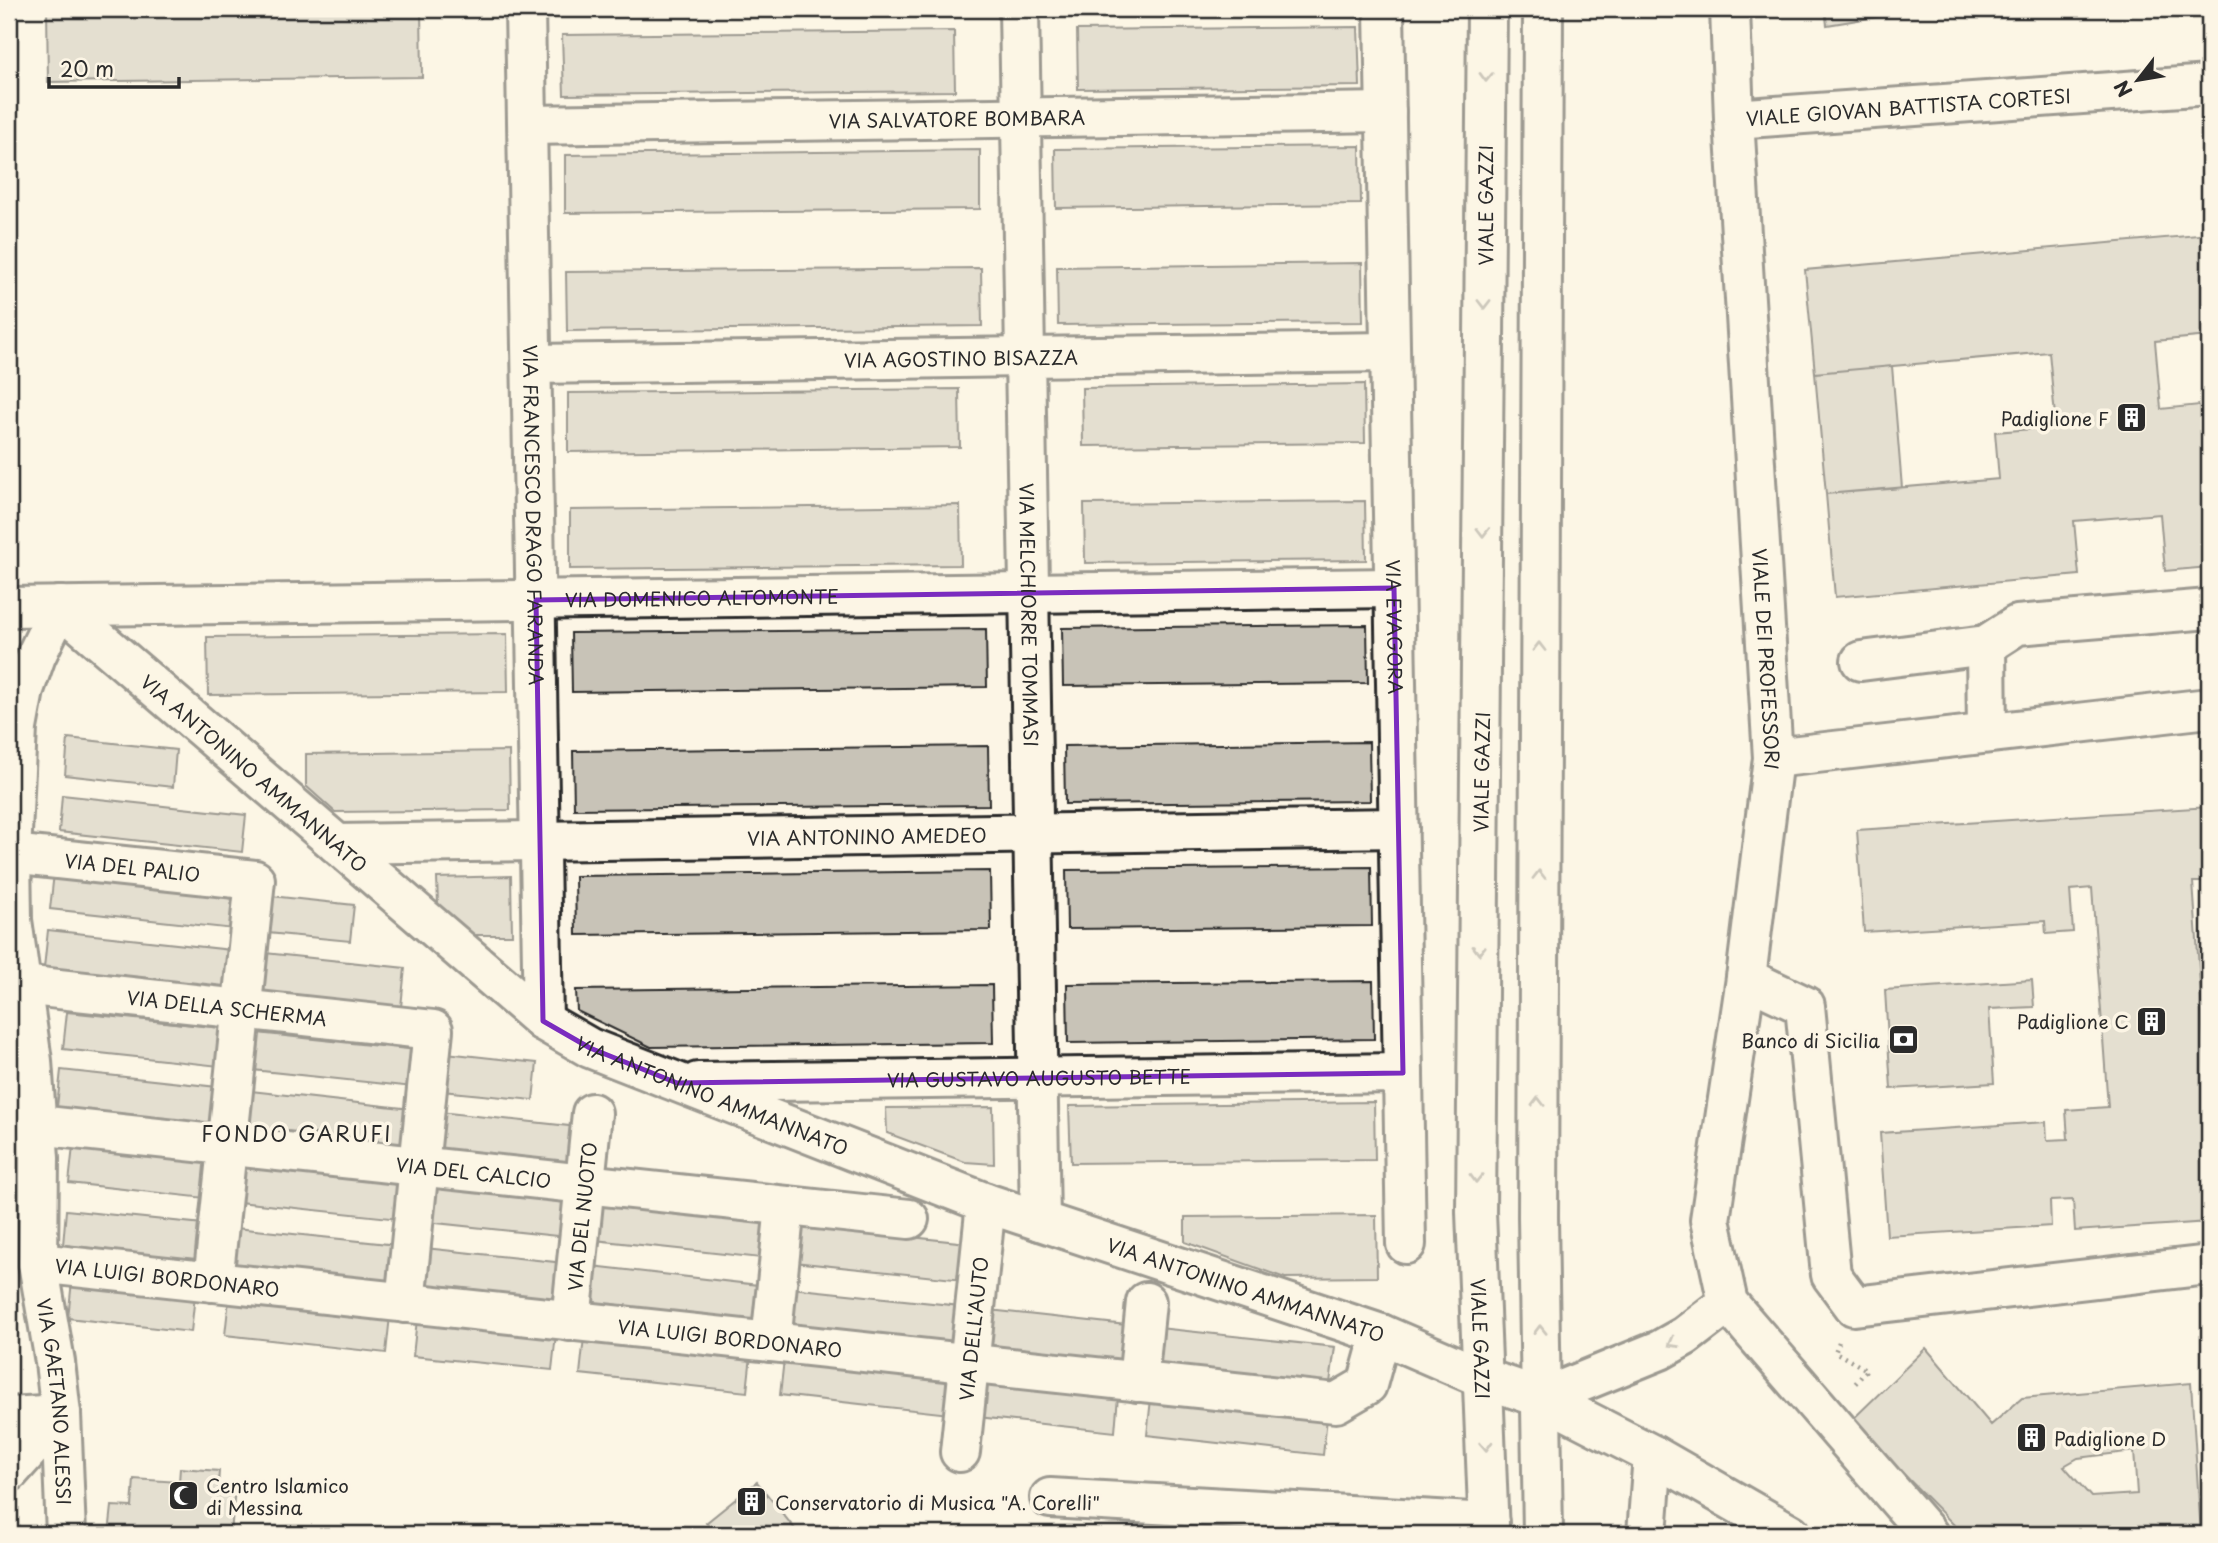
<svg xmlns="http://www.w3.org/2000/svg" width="2218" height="1543" font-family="'Playpen Sans',sans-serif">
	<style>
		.building { fill: #c8c3b7; stroke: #2b2b2b; stroke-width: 2; fill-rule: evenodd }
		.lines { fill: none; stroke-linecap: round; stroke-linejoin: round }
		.minor-casing { stroke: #2b2b2b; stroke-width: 44 }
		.major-casing { stroke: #2b2b2b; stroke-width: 44 }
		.path { stroke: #2b2b2b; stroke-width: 4.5; stroke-dasharray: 2 5; stroke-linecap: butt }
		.minor { stroke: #fcf5e5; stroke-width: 38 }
		.major { stroke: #fcf5e5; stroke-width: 38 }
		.oneway { stroke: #949088 }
		.marked { fill: none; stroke: #7b2cbf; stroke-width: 5; stroke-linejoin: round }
		.labels { text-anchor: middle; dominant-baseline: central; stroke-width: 7; stroke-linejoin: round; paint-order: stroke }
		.street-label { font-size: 19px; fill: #2b2b2b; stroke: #fcf5e5 }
		.poi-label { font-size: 19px; fill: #2b2b2b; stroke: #fcf5e5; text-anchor: end }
		.neighbourhood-label { font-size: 21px; letter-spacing: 2px; fill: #2b2b2b; stroke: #fcf5e5 }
	</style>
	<rect width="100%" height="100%" fill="#fcf5e5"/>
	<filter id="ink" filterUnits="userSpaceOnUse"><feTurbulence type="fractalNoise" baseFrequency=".0143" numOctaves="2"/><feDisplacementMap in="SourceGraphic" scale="14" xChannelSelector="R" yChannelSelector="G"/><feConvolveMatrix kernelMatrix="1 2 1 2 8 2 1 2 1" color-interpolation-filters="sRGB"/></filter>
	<g filter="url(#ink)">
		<path class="building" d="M47,9H421L422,77L48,82Z
			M1825,9H1924L1827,25Z
			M1358,27L1360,86L1078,89L1077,30Z
			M954,31L955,91L564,95L562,35Z
			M1360,146L1361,204L1056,208L1055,149Z
			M980,150V209L565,213V155Z
			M2209,234V336L2155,341L2161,409L2209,404V567L2165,571L2160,514L2074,521L2079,575L1835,597L1826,494L1999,479L1995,432L2056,427L2049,352L1815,373L1805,270Z
			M1362,263L1363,322L1058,325L1057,267Z
			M981,268L982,326L567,331L566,272Z
			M1892,366L1902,488L1826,494L1815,373Z
			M1364,384L1365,443L1083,446L1082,388Z
			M959,389L960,447L568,452V393Z
			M1365,501L1366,560L1085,563L1084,504Z
			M960,505L961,565L570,569V510Z
			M1367,625L1368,683L1063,686L1062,628Z
			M986,629L987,687L572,692L571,633Z
			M507,634L508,692L208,695L207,637Z
			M68,738L176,750L173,787L65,775Z
			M1369,742L1370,801L1065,804L1064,746Z
			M988,746L989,805L574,809L573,751Z
			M509,751L510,810L335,812L306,786V754Z
			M62,795L246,815L242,852L59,832Z
			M2209,807V897L2208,882H2193L2209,1114V1222L2075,1231L2073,1200L2050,1201L2051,1226L1887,1236L1880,1133L2046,1122L2047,1140L2068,1139L2066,1110L2108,1107L2092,888L2070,890L2073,932L2046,934L2045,921L1864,932L1857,830Z
			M1371,867L1372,926L1067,929L1066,870Z
			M990,871L991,930L576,935L575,876Z
			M54,873L238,893L234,929L50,909Z
			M511,876L512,935H473L438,904L437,878Z
			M271,896L354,905L350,941L268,933Z
			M48,930L231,950L228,988L44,968Z
			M265,953L405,968L401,1007L261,992Z
			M2032,980L2034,1007L1989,1009L1994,1083L1891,1089L1885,990Z
			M1373,981L1374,1039L1068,1043L1067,984Z
			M992,985L993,1043L651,1047L577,1011L576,990Z
			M67,1012L223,1028L219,1066L63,1049Z
			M257,1033L417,1050L413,1087L253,1070Z
			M446,1053L537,1063L533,1100L442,1091Z
			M61,1070L217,1087L213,1124L57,1107Z
			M251,1091L411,1109L408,1145L247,1127Z
			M1374,1102L1375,1160L1071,1163L1069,1106Z
			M993,1107L994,1164L965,1162L887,1133L886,1108Z
			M439,1112L578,1127L574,1163L435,1148Z
			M73,1146L209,1160L205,1198L69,1183Z
			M243,1164L403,1182L399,1219L239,1202Z
			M432,1185L570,1200L566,1237L427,1222Z
			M599,1203L765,1221L761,1258L595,1240Z
			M66,1210L203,1224L199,1260L63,1245Z
			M1376,1215L1377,1277L1285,1278L1185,1242V1217Z
			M798,1225L967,1243L963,1280L794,1262Z
			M236,1228L397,1245L393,1281L232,1264Z
			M425,1248L564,1263L560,1299L421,1284Z
			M592,1266L758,1285L754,1321L588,1302Z
			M72,1281L195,1295L191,1332L68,1318Z
			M791,1288L960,1306L956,1342L787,1325Z
			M229,1299L390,1316L386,1353L225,1335Z
			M989,1310L1126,1325L1122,1360L986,1345Z
			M417,1319L556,1334L552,1370L413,1356Z
			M1159,1328L1335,1347L1330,1383L1155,1364Z
			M584,1337L751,1355L747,1392L580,1374Z
			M1926,1348L1991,1425L2022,1398L2191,1383L2201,1534H1963L1851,1421ZM2134,1451L2137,1494L2091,1497L2064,1466L2078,1458Z
			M784,1359L953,1377L949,1414L780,1395Z
			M982,1381L1118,1396L1115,1432L978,1417Z
			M1151,1399L1327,1418L1323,1455L1147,1435Z
			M180,1468L219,1471L218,1486L235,1487L231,1534H109L112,1506L132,1507L134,1479L179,1482Z
			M757,1482L799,1534H715L706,1523Z"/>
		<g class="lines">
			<defs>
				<g id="minor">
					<path id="s1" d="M525,9L543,1021"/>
					<path id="s2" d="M1019,9L1040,1221"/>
					<path id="s3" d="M1384,9L1406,1244"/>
					<path id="s4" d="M1730,9L1734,119L1773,758L1746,978L1710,1220L1728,1303L1928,1534"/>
					<path id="s5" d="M1734,119L2209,85"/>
					<path id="s6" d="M528,125L1386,112"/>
					<path id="s7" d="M532,364L1390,352"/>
					<path id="s8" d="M60,606L543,1021L590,1048L986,1203L1381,1334L1483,1378L1542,1398L1653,1455L1647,1534"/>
					<path id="s9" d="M60,606L36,656L24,690L17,728L11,854L12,920L32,1061L39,1158L38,1263L55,1362L61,1414L66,1534"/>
					<path id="s10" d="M9,607L1394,588"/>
					<path d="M1986,645L1987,732"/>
					<path d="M1861,661L1986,645L2017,625L2209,609"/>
					<path d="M1773,758L2209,708"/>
					<path id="s11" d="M337,844L1399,828"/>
					<path id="s12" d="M11,854L255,880L213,1282"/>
					<path d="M1746,978L1805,1006L1831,1275L1854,1306L2209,1265"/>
					<path id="s13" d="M22,985L433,1030L405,1303"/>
					<path id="s14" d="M698,1082L1403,1073"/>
					<path id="s15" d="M37,1125L909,1219"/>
					<path id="s16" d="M38,1263L1336,1403L1367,1385L1381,1334"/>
					<path id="s17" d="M571,1321L592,1113"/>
					<path d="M771,1342L785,1206"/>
					<path d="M1138,1382L1146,1302"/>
					<path d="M1542,1398L1660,1350L1685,1336L1728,1303"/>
					<path d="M9,1417L61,1414"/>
					<path id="s18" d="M960,1452L986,1203"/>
					<path d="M1653,1455L1791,1534"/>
					<path d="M9,1472L61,1414"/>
					<path d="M1050,1498L1489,1523"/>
				</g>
				<g id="major">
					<path id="s19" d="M1487,9L1476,1212L1489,1534"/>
					<path d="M1543,9L1538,1217L1543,1534"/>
				</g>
			</defs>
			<use href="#minor" class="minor-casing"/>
			<use href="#major" class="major-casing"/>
			<path class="path" d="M1839,1342L1835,1352L1867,1370L1853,1386"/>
			<use href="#minor" class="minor"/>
			<use href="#major" class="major"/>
		</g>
		<defs><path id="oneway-chevron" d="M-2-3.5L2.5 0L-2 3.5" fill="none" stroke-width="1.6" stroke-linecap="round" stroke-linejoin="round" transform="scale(1.75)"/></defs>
		<g class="oneway">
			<use href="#oneway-chevron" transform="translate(1486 77) rotate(91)"/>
			<use href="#oneway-chevron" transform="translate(1484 304) rotate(90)"/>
			<use href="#oneway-chevron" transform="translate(1483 532) rotate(90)"/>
			<use href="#oneway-chevron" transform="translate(1539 647) rotate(-90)"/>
			<use href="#oneway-chevron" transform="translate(1539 875) rotate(-90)"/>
			<use href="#oneway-chevron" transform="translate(1479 950) rotate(91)"/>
			<use href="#oneway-chevron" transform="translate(1538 1102) rotate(-90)"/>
			<use href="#oneway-chevron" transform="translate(1476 1178) rotate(91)"/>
			<use href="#oneway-chevron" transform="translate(1540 1330) rotate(-91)"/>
			<use href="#oneway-chevron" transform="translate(1673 1343) rotate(151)"/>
			<use href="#oneway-chevron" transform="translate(1486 1446) rotate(87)"/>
		</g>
	</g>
	<path d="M0 0H2218V1543H0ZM1394,588L1403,1073L677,1083L590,1048L543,1021L536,600Z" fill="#fcf5e5" fill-opacity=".55" fill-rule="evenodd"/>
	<path class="marked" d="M1394,588L1403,1073L677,1083L590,1048L543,1021L536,600Z"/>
	<defs>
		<symbol id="building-square" viewBox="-11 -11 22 22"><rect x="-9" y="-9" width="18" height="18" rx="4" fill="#2b2b2b" stroke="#fcf5e5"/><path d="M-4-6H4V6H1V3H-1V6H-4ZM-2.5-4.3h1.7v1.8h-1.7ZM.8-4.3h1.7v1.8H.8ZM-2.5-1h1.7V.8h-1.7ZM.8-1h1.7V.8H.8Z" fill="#fff"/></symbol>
		<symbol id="bank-square" viewBox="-11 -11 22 22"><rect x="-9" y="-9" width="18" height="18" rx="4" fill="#2b2b2b" stroke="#fcf5e5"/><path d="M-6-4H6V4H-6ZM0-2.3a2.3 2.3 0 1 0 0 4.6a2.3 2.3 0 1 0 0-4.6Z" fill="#fff"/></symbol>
		<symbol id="mosque-square" viewBox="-11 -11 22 22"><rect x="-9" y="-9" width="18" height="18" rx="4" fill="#2b2b2b" stroke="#fcf5e5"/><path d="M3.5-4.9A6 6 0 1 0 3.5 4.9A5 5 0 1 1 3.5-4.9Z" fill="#fff"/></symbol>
	</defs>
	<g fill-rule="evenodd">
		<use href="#building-square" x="2114" y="400" width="35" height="35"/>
		<use href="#building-square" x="2134" y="1004" width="35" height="35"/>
		<use href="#bank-square" x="1886" y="1022" width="35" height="35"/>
		<use href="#building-square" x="2014" y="1420" width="35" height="35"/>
		<use href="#mosque-square" x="166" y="1478" width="35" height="35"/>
		<use href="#building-square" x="734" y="1484" width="35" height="35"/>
	</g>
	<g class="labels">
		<g class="street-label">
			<text stroke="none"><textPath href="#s5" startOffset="175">VIALE GIOVAN BATTISTA CORTESI</textPath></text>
			<text stroke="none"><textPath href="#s6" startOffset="429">VIA SALVATORE BOMBARA</textPath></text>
			<text transform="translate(1485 205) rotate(-90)">VIALE GAZZI</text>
			<text stroke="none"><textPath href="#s7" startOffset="429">VIA AGOSTINO BISAZZA</textPath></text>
			<text stroke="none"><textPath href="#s1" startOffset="506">VIA FRANCESCO DRAGO FARANDA</textPath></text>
			<text stroke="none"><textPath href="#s10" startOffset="693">VIA DOMENICO ALTOMONTE</textPath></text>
			<text stroke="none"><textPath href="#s2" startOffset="606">VIA MELCHIORRE TOMMASI</textPath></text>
			<text stroke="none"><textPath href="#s3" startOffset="618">VIA EVAGORA</textPath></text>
			<text stroke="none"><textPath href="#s4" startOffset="651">VIALE DEI PROFESSORI</textPath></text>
			<text stroke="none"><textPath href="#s8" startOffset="256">VIA ANTONINO AMMANNATO</textPath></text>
			<text transform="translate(1481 772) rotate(-89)">VIALE GAZZI</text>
			<text stroke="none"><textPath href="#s11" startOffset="530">VIA ANTONINO AMEDEO</textPath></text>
			<text stroke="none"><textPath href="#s12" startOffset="122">VIA DEL PALIO</textPath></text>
			<text stroke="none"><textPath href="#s13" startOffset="206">VIA DELLA SCHERMA</textPath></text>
			<text stroke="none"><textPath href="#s14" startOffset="341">VIA GUSTAVO AUGUSTO BETTE</textPath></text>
			<text stroke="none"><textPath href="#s8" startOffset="822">VIA ANTONINO AMMANNATO</textPath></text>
			<text stroke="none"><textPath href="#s15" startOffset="439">VIA DEL CALCIO</textPath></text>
			<text stroke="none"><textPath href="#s17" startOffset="105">VIA DEL NUOTO</textPath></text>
			<text stroke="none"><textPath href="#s16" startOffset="130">VIA LUIGI BORDONARO</textPath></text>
			<text stroke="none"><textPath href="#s8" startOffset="1390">VIA ANTONINO AMMANNATO</textPath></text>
			<text stroke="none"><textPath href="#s18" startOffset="124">VIA DELL'AUTO</textPath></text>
			<text stroke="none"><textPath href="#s16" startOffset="696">VIA LUIGI BORDONARO</textPath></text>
			<text stroke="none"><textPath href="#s19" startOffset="1330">VIALE GAZZI</textPath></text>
			<text stroke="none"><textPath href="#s9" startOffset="807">VIA GAETANO ALESSI</textPath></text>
		</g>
		<g class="poi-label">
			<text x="2109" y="418">Padiglione F</text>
			<text x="2129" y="1021">Padiglione C</text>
			<text x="1880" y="1040">Banco di Sicilia</text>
			<text x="2054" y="1438" text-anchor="start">Padiglione D</text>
			<text x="206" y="1485" text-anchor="start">Centro Islamico<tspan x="206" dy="22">di Messina</tspan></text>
			<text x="775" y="1502" text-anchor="start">Conservatorio di Musica "A. Corelli"</text>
		</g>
		<g class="neighbourhood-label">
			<text x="297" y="1133">FONDO GARUFI</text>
		</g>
	</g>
	<rect width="2218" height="1543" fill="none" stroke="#fcf5e5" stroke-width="35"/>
	<rect x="18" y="18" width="2183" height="1508" fill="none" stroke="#2b2b2b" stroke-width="2.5" filter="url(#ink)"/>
	<g transform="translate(2138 80) rotate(239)" stroke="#fcf5e5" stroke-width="5" paint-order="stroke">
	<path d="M0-5L12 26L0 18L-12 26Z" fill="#2b2b2b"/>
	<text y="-10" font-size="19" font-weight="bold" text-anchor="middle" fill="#2b2b2b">N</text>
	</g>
	<path d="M49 77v10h130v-10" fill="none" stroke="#2b2b2b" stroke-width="3.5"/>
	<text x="60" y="77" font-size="21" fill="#2b2b2b" stroke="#fcf5e5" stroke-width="5" paint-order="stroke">20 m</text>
</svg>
